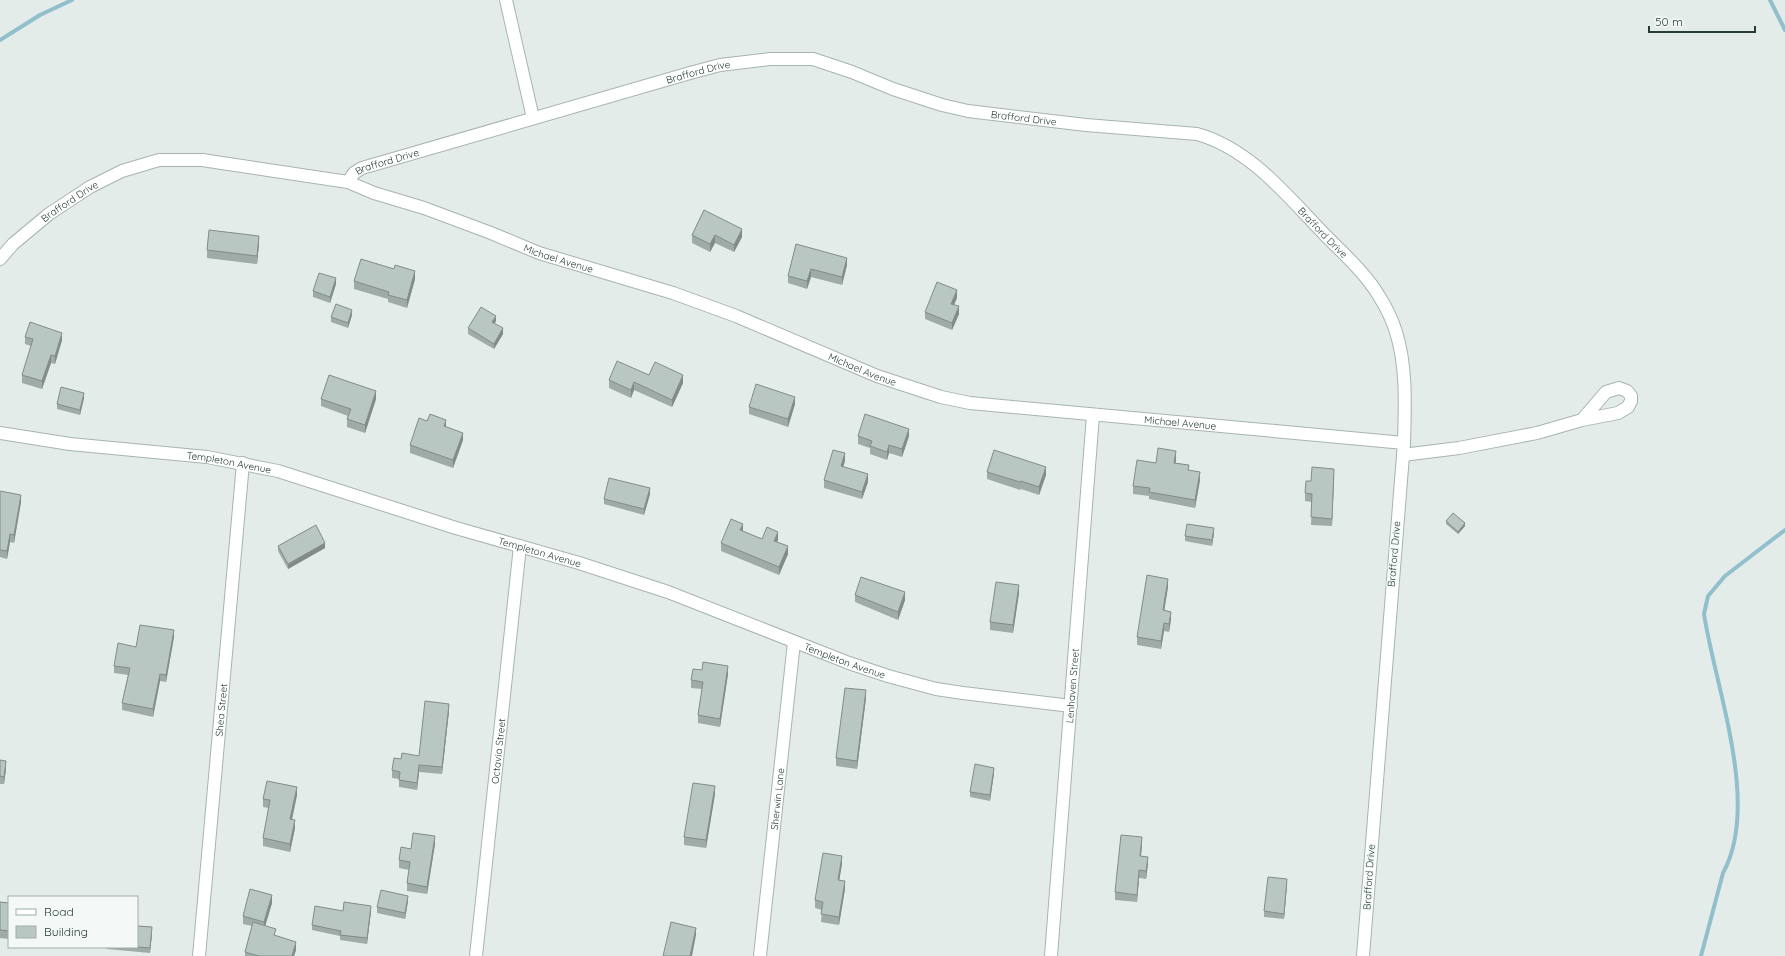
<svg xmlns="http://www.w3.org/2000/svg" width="1785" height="956" font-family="Quicksand,sans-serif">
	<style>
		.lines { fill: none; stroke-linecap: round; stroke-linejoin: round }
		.stream { stroke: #91bfcc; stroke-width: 4 }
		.minor-casing { stroke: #a7b4b0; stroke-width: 14 }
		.minor { stroke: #fff; stroke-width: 12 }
		.wall { fill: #9faba7 }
		.shaded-wall { fill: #828b88 }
		.building { fill: #b9c7c2; stroke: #828b88 }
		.labels { text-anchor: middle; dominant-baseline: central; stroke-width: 3; stroke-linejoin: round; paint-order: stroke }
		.street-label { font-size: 10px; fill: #253c37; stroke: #f4f9f7 }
	</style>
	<rect width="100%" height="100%" fill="#e4ece9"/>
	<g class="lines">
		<path class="stream" d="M1770,0L1785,30
			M0,40L40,15L72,0
			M1701,956L1723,873C1761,804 1715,687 1704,614L1708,596L1725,576L1785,530"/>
		<defs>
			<g id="minor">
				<path d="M506,0L533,118"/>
				<path id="s1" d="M348,182L354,173L362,168L690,73L720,65L770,59H813L852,72L893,89L942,105L968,111L1086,125L1197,134C1251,149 1289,198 1327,237C1345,255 1366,274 1379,296C1386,307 1392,319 1396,332C1407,367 1405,406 1404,443L1363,956"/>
				<path id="s2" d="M0,259L13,244L49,214L90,187L122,171L159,160H202L348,182L374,193L424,208L491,233L539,253L673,293L736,316L877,376L941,397L970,403L1404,443"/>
				<path id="s3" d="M0,433L70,444L207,457L278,471L456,528L579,563L668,592L849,663L888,676L936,689L963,693L1071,706"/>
				<path d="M1403,455L1459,448L1537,433L1582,420L1618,413L1628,407L1631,401V396L1627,391L1619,388L1606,392L1582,420"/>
				<path id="s4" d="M199,956L243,463"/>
				<path id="s5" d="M476,956L520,546"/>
				<path id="s6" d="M760,956L794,642"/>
				<path id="s7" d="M1051,956L1093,415"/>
			</g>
		</defs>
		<use href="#minor" class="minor-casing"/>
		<use href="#minor" class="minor"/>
	</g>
	<path class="wall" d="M704,210L742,237L734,252L715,243L710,252L692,243V235Z
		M259,244L257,264L207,258V250Z
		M796,244L847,265L842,285L811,277L807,289L788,283V276Z
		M415,279L407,308L388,302V299L354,289V281Z
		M336,284L330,303L313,297V291Z
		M957,298L954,305L959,314L952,330L925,319V312Z
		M352,315L348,328L331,322V317Z
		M496,321L495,323L503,334L494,349L468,334V328Z
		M25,337L62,340L55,364L51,363L42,389L22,383V375L31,346L25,344Z
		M649,375L683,383L672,407L634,390L631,398L609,388V380Z
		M84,398L80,415L57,409V404Z
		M321,399H376L365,433L347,427V419L348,416L321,406Z
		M795,404L788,427L749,414V407Z
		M446,427L463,440L453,468L410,453V445Z
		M858,436H909L902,457L889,453L887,460L870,454V448L858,444Z
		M1176,459V463L1189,470L1200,480L1195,508L1149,499V496L1133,494V486L1156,463Z
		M845,461L843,467L868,482L862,499L824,488V480Z
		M987,472L1046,475L1039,495L1021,489L1020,490L987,479Z
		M1334,477L1332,526L1311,525L1312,502L1305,501V493L1311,481Z
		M0,491L21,502L14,543L10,542L7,559L0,557Z
		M650,494L644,515L604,504V499Z
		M1446,521L1465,526L1458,534L1446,524Z
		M743,531L762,539L778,540L777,542L788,554L779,575L721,551V543Z
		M1214,533L1212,546L1185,541V536Z
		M278,546L325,548L288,569L278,551Z
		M1168,587L1164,611L1171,619L1169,632L1164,631L1161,649L1137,645V637Z
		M1019,593L1013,633L990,630V622Z
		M855,595L905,600L898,620L855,602Z
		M174,637L166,682L160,681L153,717L122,710V703L128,675L114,673V666L136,647Z
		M702,670L728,674L720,727L698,723V715L702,689L691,688V680Z
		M866,698L857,769L836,766V758Z
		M449,711L442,774L419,772L417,790L399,787V779L392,778V770L401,759L419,756Z
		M0,760L6,769L4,784H0Z
		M994,773L990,801L970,797V792Z
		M715,794L706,848L684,845V837Z
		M297,795L292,820L295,828L290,852L263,846V838L269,808L263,807V799Z
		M435,844L427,894L407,891V883L409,870L399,868V860L411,849Z
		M1142,845L1141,856L1148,864L1146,879L1139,878L1137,902L1115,900V892Z
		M842,864L839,880L845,889L839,925L821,922L822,910L815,908V900Z
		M1287,884L1284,919L1264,917V911Z
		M408,901L405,919L377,913V907Z
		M0,902L9,903V939L0,938Z
		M272,903L265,926L276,936L296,950L294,956H245V952L252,926L243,924V916Z
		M343,911H371L367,944L340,940V936L312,930V925Z
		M137,926L152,933L150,953L107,949V947H137Z"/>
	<path class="shaded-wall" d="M742,229V237L734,252V245Z
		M715,235V243L710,252V244Z
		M259,236V244L257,264V256Z
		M847,258V265L842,285V277Z
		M811,269V277L807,289V281Z
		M415,271V279L407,308V300Z
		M336,278V284L330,303V297Z
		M957,290V298L951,311V304Z
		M959,306V314L952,330V323Z
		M352,310V315L348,328V323Z
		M496,316V321L492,327V322Z
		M503,328V334L494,349V344Z
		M62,333V340L55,364V356Z
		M51,355V363L42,389V381Z
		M683,375V383L672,407V400Z
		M634,382V390L631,398V390Z
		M376,391V399L365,433V425Z
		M84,393V398L80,415V410Z
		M795,397V404L788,427V419Z
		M446,420V428L444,426Z
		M909,429V436L902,457V449Z
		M463,433V440L453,468V460Z
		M889,445V453L887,460V452Z
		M1176,451V459L1174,470V463Z
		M845,453V461L841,474V466Z
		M1046,467V475L1039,495V487Z
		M1334,469V477L1332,526V519Z
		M1200,472V480L1195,508V500Z
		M868,474V482L862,499V492Z
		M650,488V494L644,515V509Z
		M21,495V502L14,543V535Z
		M1465,523V526L1458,534V532Z
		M743,524V532L740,530Z
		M1214,528V533L1212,546V540Z
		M778,532V540L774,549V541Z
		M10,534V542L7,559V551Z
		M325,543V548L288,569V564Z
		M788,546V554L779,575V567Z
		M1168,579V587L1163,618V610Z
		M1019,585V593L1013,633V625Z
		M905,592V600L898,620V612Z
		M1171,612V619L1169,632V624Z
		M1164,623V631L1161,649V641Z
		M174,630V637L166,682V675Z
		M728,666V674L720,727V719Z
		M160,674V681L153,717V709Z
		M866,690V698L857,769V761Z
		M449,704V711L442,774V767Z
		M6,761V769L4,784V777Z
		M419,765V772L417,790V783Z
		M994,768V773L990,801V795Z
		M715,786V794L706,848V840Z
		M297,787V795L290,827V819Z
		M295,820V828L290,852V844Z
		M435,836V844L427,894V887Z
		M1142,837V845L1140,864V856Z
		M842,856V864L838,888V880Z
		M1148,857V864L1146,879V871Z
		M1139,870V878L1137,902V895Z
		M1287,879V884L1284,919V914Z
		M845,881V889L839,925V917Z
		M272,895V903L264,930V922Z
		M408,896V901L405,919V913Z
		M371,906V911L367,944V938Z
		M152,927V933L150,953V948Z
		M696,928V935L692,956H690Z
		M296,942V950L294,956H292Z"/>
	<path class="building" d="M704,210L742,229L734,245L715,235L710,244L692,235Z
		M209,230L259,236L257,256L207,250Z
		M796,244L847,258L842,277L811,269L807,281L788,276Z
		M361,259L394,269L395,265L415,271L407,300L388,295L389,292L354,281Z
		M319,273L336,278L330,297L313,291Z
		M937,282L957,290L951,304L959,306L952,323L925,312Z
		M336,304L352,310L348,323L331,317Z
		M481,307L496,316L492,322L503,328L494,344L468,328Z
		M30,322L62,333L55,356L51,355L42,381L22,375L33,339L25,337Z
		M617,361L649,375L655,362L683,375L672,400L634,382L631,390L609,380Z
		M329,375L376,391L365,425L347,419L351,409L321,399Z
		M756,384L795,397L788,419L749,407Z
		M61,387L84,393L80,410L57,404Z
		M430,414L446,420L444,426L463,433L453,460L410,445L419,418L427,421Z
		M865,414L909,429L902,449L889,445L887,452L870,446L872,441L858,436Z
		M1158,448L1176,451L1174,463L1189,465L1188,470L1200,472L1195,500L1149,492L1150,488L1133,486L1137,460L1156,463Z
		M833,450L845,453L841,466L868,474L862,492L824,480Z
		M994,450L1046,467L1039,487L1021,481L1020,482L987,472Z
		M1312,467L1334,469L1332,519L1311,517L1312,494L1305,493L1306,481H1311Z
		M609,478L650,488L644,509L604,499Z
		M0,491L21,495L14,535L10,534L7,551L0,550Z
		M1453,513L1465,523L1458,532L1446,521Z
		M731,519L743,524L740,530L762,539L767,527L778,532L774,541L788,546L779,567L721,543Z
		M1187,524L1214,528L1212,540L1185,536Z
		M316,525L325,543L288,564L278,546Z
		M1147,575L1168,579L1163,610L1171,612L1169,624L1164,623L1161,641L1137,637Z
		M861,577L905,592L898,612L855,595Z
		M996,582L1019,585L1013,625L990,622Z
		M140,625L174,630L166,675L160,674L153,709L122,703L130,668L114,666L118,643L136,647Z
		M703,662L728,666L720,719L698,715L703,682L691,680L693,669L702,670Z
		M845,688L866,690L857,761L836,758Z
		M425,701L449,704L442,767L419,765L417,783L399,780L400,772L392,770L394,758L401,759L402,753L419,756Z
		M0,760L6,761L4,777L0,776Z
		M975,764L994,768L990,795L970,792Z
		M267,781L297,787L290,819L295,820L290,844L263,838L270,800L263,799Z
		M693,783L715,786L706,840L684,837Z
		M413,833L435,836L427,887L407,883L410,862L399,860L401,847L411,849Z
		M1121,835L1142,837L1140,856L1148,857L1146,871L1139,870L1137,895L1115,892Z
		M823,853L842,856L838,880L845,881L839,917L821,914L823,902L815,900Z
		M1268,877L1287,879L1284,914L1264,911Z
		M250,889L272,895L264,922L243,916Z
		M381,890L408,896L405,913L377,907Z
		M0,902L9,903V931L0,930Z
		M344,902L371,906L367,938L340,935L341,931L312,925L315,906L343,911Z
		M253,922L276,929L274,935L296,942L292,956H259L245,952Z
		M671,922L696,928L690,956H663Z
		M137,926L152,927L150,948L137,947Z"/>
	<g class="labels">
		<g class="street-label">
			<text stroke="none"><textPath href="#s1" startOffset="370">Brafford Drive</textPath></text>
			<text stroke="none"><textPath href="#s1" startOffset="706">Brafford Drive</textPath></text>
			<text stroke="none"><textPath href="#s1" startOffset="46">Brafford Drive</textPath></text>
			<text stroke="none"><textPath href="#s2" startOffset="91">Brafford Drive</textPath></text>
			<text stroke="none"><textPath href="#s1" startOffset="1042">Brafford Drive</textPath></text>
			<text stroke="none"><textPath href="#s2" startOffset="605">Michael Avenue</textPath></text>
			<text stroke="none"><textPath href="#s2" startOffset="929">Michael Avenue</textPath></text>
			<text stroke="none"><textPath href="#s2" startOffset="1253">Michael Avenue</textPath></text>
			<text stroke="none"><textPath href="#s3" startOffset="231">Templeton Avenue</textPath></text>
			<text stroke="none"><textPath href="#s3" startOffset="555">Templeton Avenue</textPath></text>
			<text transform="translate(1394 554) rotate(-85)">Brafford Drive</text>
			<text stroke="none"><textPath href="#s3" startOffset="879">Templeton Avenue</textPath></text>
			<text stroke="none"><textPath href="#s7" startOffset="271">Lenhaven Street</textPath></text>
			<text stroke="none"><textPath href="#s4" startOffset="247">Shea Street</textPath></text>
			<text stroke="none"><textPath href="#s5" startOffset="206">Octavia Street</textPath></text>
			<text stroke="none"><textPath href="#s6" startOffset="158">Sherwin Lane</textPath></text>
			<text transform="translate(1369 877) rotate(-86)">Brafford Drive</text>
		</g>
	</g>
	<rect x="8" y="896" width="130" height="52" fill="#f4f9f7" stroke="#a1adaa"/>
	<rect x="16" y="909" width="20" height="6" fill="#ffffff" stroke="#a1adaa"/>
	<text x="44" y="916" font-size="12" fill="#253c37">Road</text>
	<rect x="16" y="926" width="20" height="12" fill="#b9c7c2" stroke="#a1adaa"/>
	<text x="44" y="936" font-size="12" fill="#253c37">Building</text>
	<path d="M1649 26v6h106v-6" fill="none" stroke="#253c37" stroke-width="2"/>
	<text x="1655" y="26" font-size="12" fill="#253c37" stroke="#f4f9f7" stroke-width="3" paint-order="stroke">50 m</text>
</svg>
